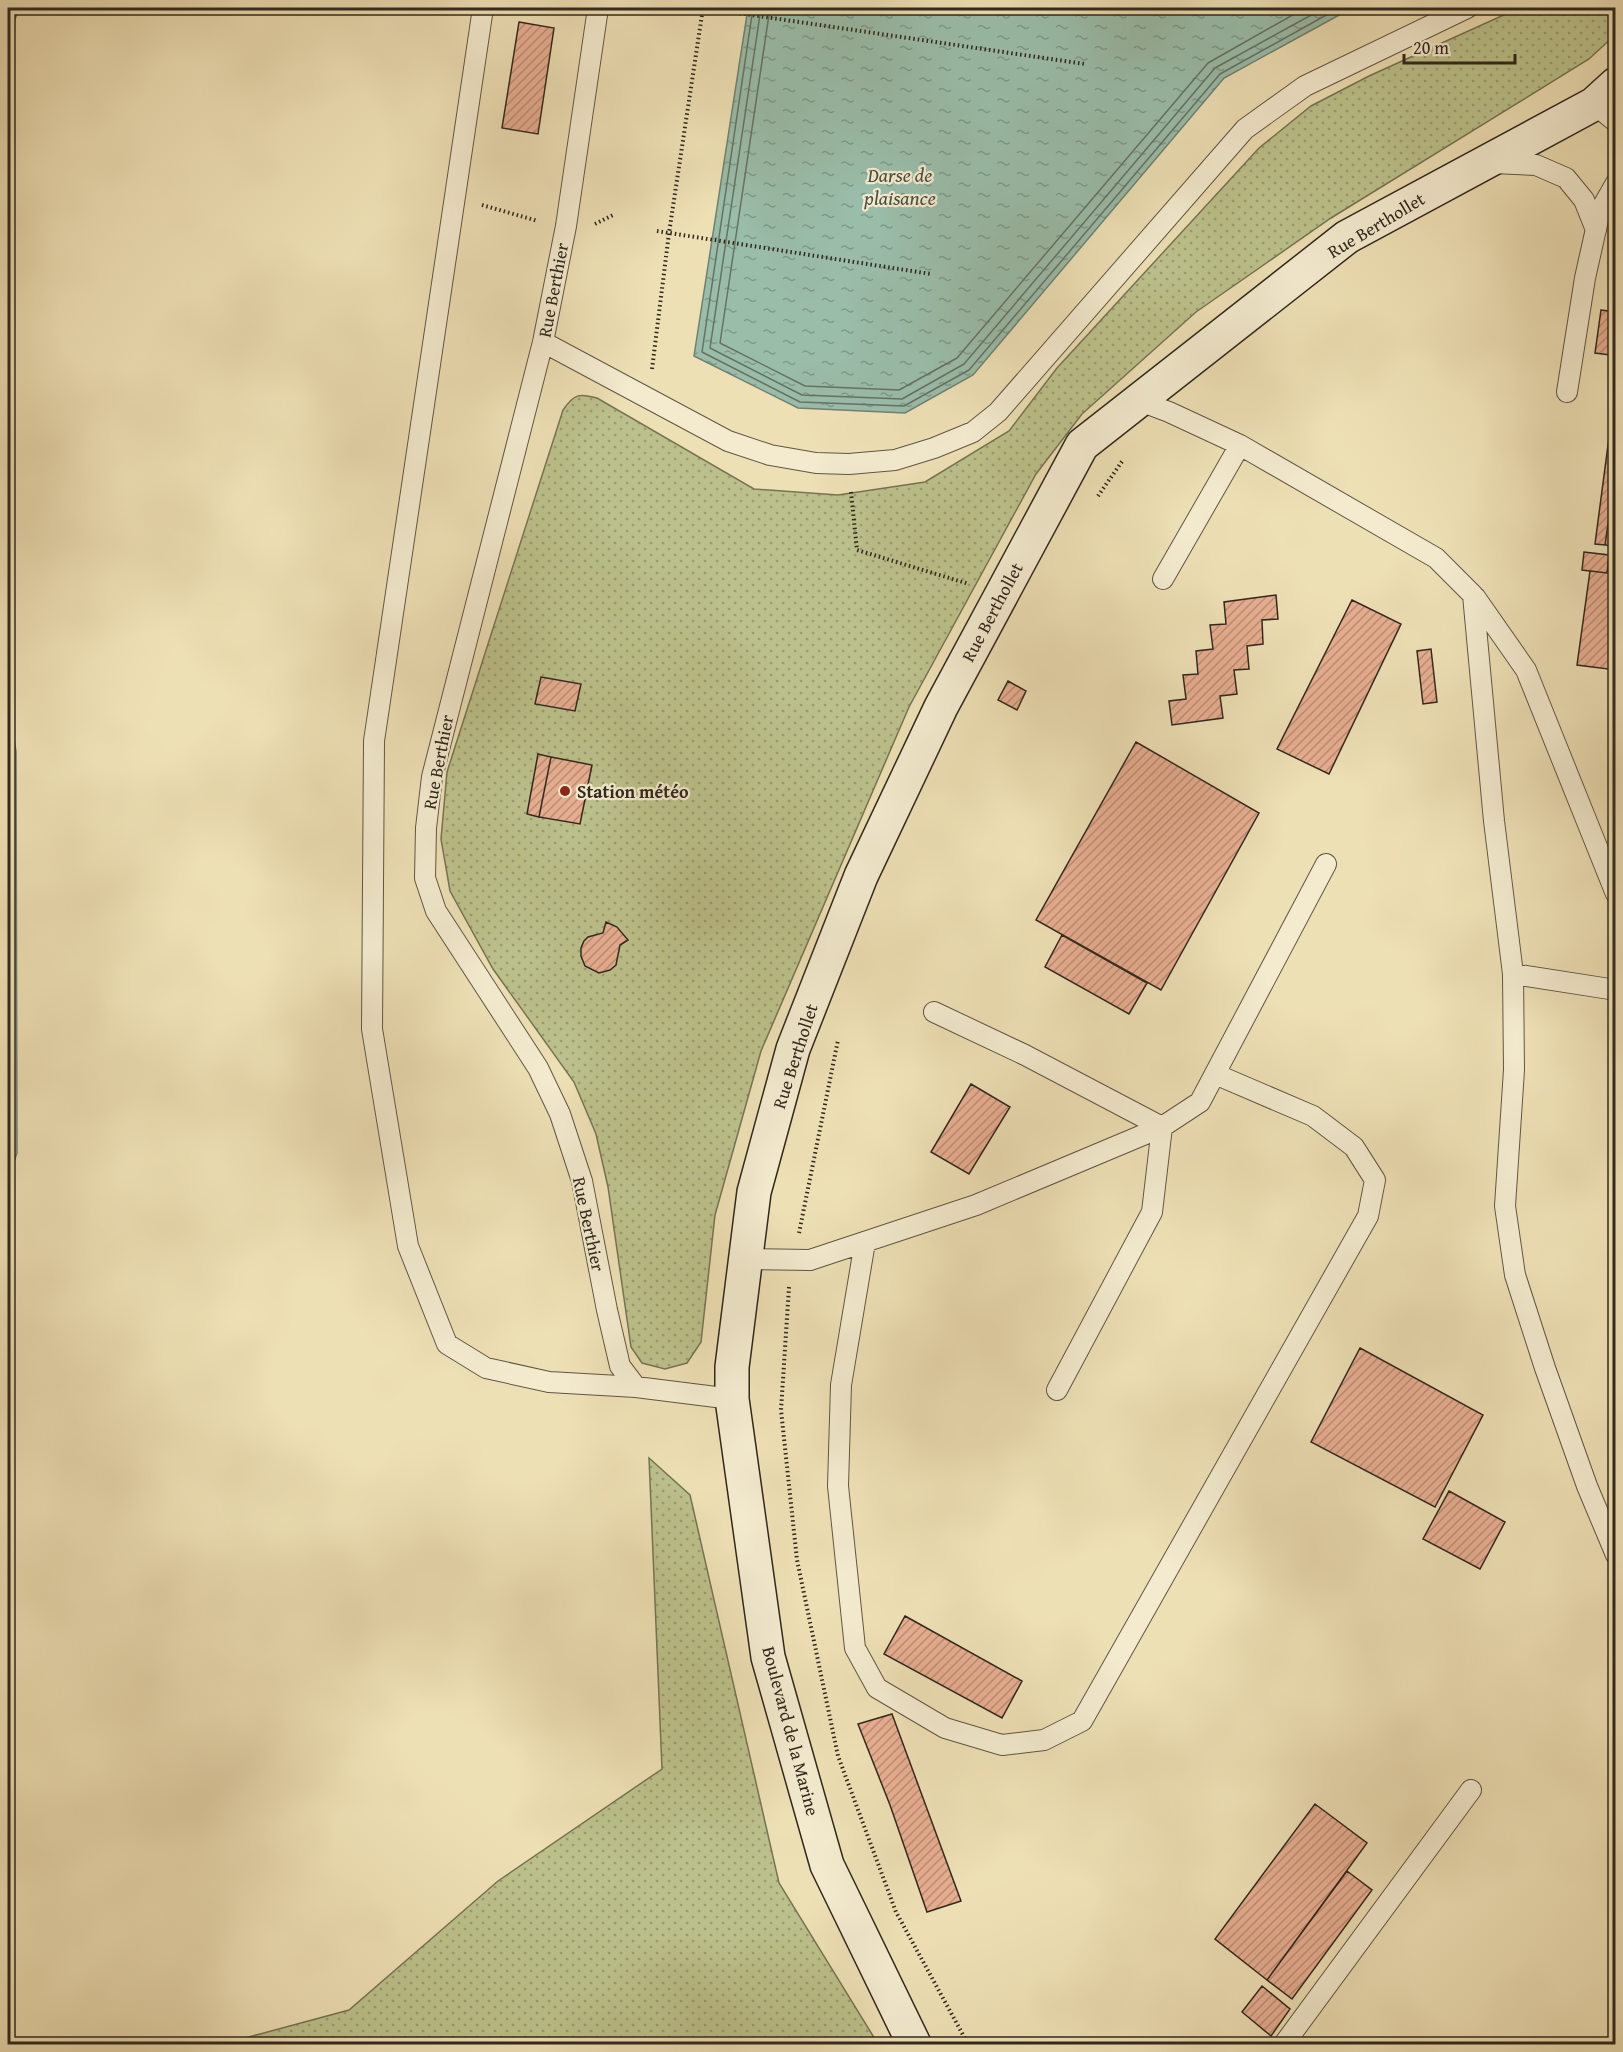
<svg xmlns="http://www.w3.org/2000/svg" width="1623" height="2052" font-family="'Gentium Book Plus',serif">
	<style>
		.grass { fill: url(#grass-dots); stroke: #767454; stroke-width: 1.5 }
		.water { fill: url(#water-ripples); stroke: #708172; stroke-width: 1.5 }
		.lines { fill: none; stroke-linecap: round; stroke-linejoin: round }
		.shore { stroke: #657264; stroke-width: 1.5 }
		.building { fill: url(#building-hatch); stroke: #30281d; stroke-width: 1.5 }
		.service-casing { stroke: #605643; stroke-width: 22 }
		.secondary-casing { stroke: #30281d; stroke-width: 36 }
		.path { stroke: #30281d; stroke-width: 4; stroke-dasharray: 1.5 3; stroke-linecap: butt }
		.service { stroke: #f4ebcf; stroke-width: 20 }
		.secondary { stroke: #f4ebcf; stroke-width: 33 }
		.poi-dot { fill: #8f2418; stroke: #f4ebcf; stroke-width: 2 }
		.labels { text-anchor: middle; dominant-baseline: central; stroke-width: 4.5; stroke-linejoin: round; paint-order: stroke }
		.street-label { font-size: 18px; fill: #30281d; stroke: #f4ebcf }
		.poi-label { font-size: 18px; font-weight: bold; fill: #30281d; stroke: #f4ebcf; text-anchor: start }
		.water-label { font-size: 20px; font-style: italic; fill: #4a4d40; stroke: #f4ebcf }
	</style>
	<defs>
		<pattern id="grass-dots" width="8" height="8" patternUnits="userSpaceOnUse" patternTransform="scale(1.5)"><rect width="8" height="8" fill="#bcc18b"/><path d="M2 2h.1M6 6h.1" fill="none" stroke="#999d71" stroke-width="1.8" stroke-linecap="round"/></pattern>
		<pattern id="water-ripples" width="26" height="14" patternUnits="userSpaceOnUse" patternTransform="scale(1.5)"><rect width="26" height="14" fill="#9abdaa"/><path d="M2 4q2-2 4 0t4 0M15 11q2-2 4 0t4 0" fill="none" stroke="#7e9a8a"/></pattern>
		<pattern id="building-hatch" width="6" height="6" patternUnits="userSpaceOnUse" patternTransform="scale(1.5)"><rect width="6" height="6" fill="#e8ae91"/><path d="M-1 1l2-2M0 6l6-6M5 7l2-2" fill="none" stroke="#bc8e76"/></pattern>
	</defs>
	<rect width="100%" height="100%" fill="#eee0b5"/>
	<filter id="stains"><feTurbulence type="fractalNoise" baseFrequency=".00333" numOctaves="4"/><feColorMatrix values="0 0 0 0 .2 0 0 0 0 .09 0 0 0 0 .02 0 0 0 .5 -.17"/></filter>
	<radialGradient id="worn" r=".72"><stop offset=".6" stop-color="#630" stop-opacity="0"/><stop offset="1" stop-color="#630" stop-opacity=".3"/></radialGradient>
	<path class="grass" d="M1519,8H1615V35L1589,59L1331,218L1196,312L1082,414L1036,474L909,707L761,1051L715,1215L701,1342L687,1363L665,1369L642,1363L631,1347L608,1187L596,1134L574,1082L493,969L450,891L441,839L447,772L563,410C574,394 579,393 597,398L754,489L838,495L925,482L1009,431L1057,368L1259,148L1311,106L1369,76Z
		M649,1458L690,1495L779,1883L878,2044H223L349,2010L498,1881L662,1769Z"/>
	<path class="water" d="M8,8H19L8,40Z
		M748,8H1352L1224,78L973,375L905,413L798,408L694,356Z
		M8,705L16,751L17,1153L8,1180Z"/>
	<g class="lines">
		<path class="shore" d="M753,8L702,352L800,402L904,406L969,370L1220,74L1339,8
			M761,8L710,348L802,395L902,399L964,364L1215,68L1324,8
			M770,8L720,343L805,386L899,390L957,358L1208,63L1305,8
			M8,738L10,752L11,1151L8,1161"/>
	</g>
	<path class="building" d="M519,22L554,28L538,134L502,128Z
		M1601,310L1616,312L1610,355L1595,353Z
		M1616,318V356L1610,355Z
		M1615,392L1616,468L1605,545L1595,544Z
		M1616,468V547L1605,545Z
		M1584,552L1609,555L1607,573L1582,570Z
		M1609,555L1616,556V670L1577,665L1590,571L1607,573Z
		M1276,595L1278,619L1262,620L1263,644L1247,646L1249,669L1234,670L1237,694L1220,696L1223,718L1172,725L1169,701L1186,699L1183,675L1198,674L1196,651L1213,649L1210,625L1226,624L1224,602Z
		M1352,600L1401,624L1329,774L1277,749Z
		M1431,649L1437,702L1423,704L1417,651Z
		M541,677L581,684L575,711L535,704Z
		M1008,681L1026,691L1017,710L998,700Z
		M1136,742L1259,813L1161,990L1036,920Z
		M538,754L551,757L539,817L527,814Z
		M551,757L592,765L580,824L539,817Z
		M606,922L617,927L628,940L620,945L616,965L610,970L599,973L585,966L581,956V948L584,941L588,937L603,933Z
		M1062,935L1147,983L1129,1014L1045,967Z
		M971,1084L1010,1107L969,1174L931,1152Z
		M1360,1348L1483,1415L1435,1507L1311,1442Z
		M1449,1491L1505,1522L1480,1569L1423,1539Z
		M905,1616L1022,1681L1002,1718L884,1654Z
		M892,1714L961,1901L927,1912L890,1805L858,1724Z
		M1315,1804L1367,1843L1267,1980L1215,1939Z
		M1347,1871L1372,1890L1292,1999L1267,1980Z
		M1262,1986L1290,2009L1271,2036L1242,2012Z"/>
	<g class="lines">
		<defs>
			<path id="service" d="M483,8L374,741L372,1029L408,1246L447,1344L486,1368L549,1382L636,1387
				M598,8L566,226L543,342L432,777L426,828L425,878L436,911L538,1068L560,1114L582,1181L607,1310L620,1366L636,1387L732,1399
				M1594,104L1616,122
				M1493,163L1536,165L1566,178L1584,200L1596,230
				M543,342L728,441L770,455L816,463L849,464L895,460L934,448L973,432L998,412L1245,129L1305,86L1467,8
				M1567,392L1585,278L1600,211L1616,183
				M1137,400L1169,412L1240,445L1436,558L1473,595L1494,821L1513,974L1514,1070L1505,1206L1515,1275L1545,1368L1587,1486L1616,1555
				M1163,579L1240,445
				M1475,597L1526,670L1616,894
				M1513,974L1616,990
				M934,1012L1025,1055L1162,1127L1152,1212L1057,1390
				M865,1242L841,1385L838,1486L855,1648L877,1688L945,1728L1002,1745L1044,1740L1082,1721L1368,1216L1375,1180L1354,1147L1313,1116L1215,1074
				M745,1259L810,1260L976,1205L1162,1127L1200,1102L1326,864
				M1284,2044L1471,1790"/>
			<path id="secondary" d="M914,2044L827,1865L768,1657L732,1399V1367L754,1192L793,1049L861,876L941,707L1082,445L1347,237L1594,104L1616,84"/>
		</defs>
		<use href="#service" class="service-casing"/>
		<use href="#secondary" class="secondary-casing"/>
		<path class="path" d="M704,8L1085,64
			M482,205L538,221
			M595,224L613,215
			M657,231L931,274
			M652,369L669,233L703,8
			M851,492L857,550L969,584
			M1098,496L1123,460
			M799,1233L838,1040
			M789,1287L781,1410L797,1560L838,1756L896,1912L968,2044"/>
		<use href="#service" class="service"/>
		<use href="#secondary" class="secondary"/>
	</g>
	<circle class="poi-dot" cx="565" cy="791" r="6"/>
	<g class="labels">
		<g class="street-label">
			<text transform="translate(1376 225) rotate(-31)">Rue Berthollet</text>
			<text transform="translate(553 290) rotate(-79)">Rue Berthier</text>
			<text transform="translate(992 612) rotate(-62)">Rue Berthollet</text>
			<text transform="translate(438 762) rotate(-79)">Rue Berthier</text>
			<text transform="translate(795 1056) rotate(-72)">Rue Berthollet</text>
			<text transform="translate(589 1224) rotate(78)">Rue Berthier</text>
			<text transform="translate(791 1731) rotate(75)">Boulevard de la Marine</text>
		</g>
		<g class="poi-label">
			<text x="577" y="791">Station météo</text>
		</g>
		<g class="water-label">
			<text x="900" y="174">Darse de<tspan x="900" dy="23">plaisance</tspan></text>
		</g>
	</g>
	<rect width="1623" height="2052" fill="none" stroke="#eee0b5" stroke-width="30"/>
	<rect x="9" y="9" width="1605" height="2034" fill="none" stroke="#30281d" stroke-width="3"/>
	<rect x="15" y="15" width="1593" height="2022" fill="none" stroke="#30281d" stroke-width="1.5"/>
	<path d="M1404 54v9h111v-9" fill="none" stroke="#30281d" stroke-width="3"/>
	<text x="1413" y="54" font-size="18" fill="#30281d" stroke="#f4ebcf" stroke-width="4.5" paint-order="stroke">20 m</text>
	<rect width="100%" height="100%" filter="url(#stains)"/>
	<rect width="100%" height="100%" fill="url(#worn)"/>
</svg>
